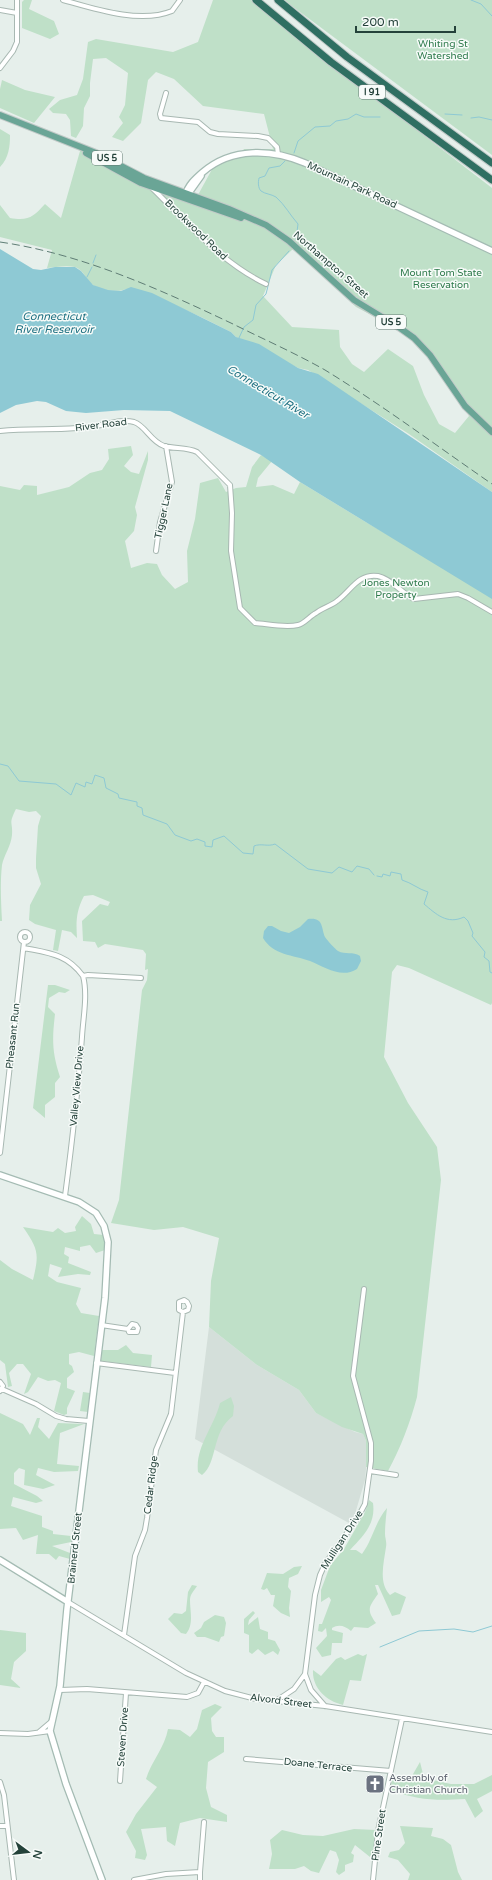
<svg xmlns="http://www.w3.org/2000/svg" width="492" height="1880" font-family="'Varela Round',sans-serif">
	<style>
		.built { fill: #d4dfda }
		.green { fill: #bfe0c8; fill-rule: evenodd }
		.water { fill: #8ec9d4 }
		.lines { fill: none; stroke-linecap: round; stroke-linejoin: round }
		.stream { stroke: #8ec9d4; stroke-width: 1 }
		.street-casing { stroke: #a8b8b2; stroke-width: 6 }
		.secondary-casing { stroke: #a4bbb3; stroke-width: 8 }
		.primary-casing { stroke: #c2cac8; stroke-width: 8 }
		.highway-casing { stroke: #c2cac8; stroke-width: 9 }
		.street { stroke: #fff; stroke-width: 4 }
		.secondary { stroke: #fff; stroke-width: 5.5 }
		.primary { stroke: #6aa596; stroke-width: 6 }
		.highway { stroke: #2f6f62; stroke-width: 7 }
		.rail { stroke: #5f7d75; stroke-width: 1; stroke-dasharray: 8 4; stroke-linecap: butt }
		.labels { text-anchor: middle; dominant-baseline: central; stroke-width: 3; stroke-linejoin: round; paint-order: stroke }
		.shield { fill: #f7fbf9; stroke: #637a73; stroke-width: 1 }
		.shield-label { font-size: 9px; font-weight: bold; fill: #24423a }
		.park-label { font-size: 10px; fill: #2d7a4b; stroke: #f7fbf9 }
		.street-label { font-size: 10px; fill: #24423a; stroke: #f7fbf9 }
		.worship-label { font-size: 10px; fill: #5b616d; stroke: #f7fbf9; text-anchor: start }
		.water-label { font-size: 11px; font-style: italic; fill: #1c6f80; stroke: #f7fbf9 }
	</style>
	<rect width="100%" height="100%" fill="#e6efeb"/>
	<path class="built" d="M209,1327L257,1365L299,1390L316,1413L355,1432L363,1434L366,1441L367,1459L365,1480L355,1514L349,1523L195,1439Z"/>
	<path class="green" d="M24,0H32L29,9L54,21L59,34L50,39L22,28V2Z
		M213,0H251L348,77L492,188V492L409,434L308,370L298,368L236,337L231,332L203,318L179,307L126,289C118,293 101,290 93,285C86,280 84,270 75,267C67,265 55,267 47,268L52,250L0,237V205L10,218C29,221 33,217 45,204L61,218L82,144L147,188L193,204L216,162L237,159L244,149H273L264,114L203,106L174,79L156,72L148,80L141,123L123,141L112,137L123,123L119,117L125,105L128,73L106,58L93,59L90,83V96L84,108L83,126L76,138L71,136L70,120L66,114L53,113L49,109L60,100L77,95L83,79L88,42L96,39L173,52L198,42ZM294,248L356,307L411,336L442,372L469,416L455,433L439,424L424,395L413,366L388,349L364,372L352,364L340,347L339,330L292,327L263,296L276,265Z
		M285,0H492V155L292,6Z
		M2,80L25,90L55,97L34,123L0,108V89Z
		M0,129L10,135C10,146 9,158 0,167Z
		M131,446L133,455L124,466L131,472L139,474L148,451V460L135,507L137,515L134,531L125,541L131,568L147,563L157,564L162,575L175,589L188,582L187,551L195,519L200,483L218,478L226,492L236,488L246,487L252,467L261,455L272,461L258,478L256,487L273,485L294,494L300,482L364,521L492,595V1003L491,1005L409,968L397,965L392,972L384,1057L408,1103L437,1147L441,1180L417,1397C410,1423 401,1447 388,1471L366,1467V1441L363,1434L342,1427L316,1413L299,1390L257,1365L209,1327L211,1281L219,1238L183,1227L154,1230L111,1223L119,1200L142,990L147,980L148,969L145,970L146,954L143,950L105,944L98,948L95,942L83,941L82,921L100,904L108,906L110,902L93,895L84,896C76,911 76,922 77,938L71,932L62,930L58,951L53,950L56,930L35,924L29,920L30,905L41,884L36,868V858L38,826L41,816L36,811L29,812L16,809C8,825 13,821 12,835C11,846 4,855 2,865C0,883 1,902 2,921H0V486L20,490L24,485L37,486V495L69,487L90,473L102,470L109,459L108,449Z
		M48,985H55L70,990L65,993L59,992L49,998L48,1007L55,1014C52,1040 52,1052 60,1077L55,1083V1097L45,1105V1118L33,1108Z
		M82,1216L91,1224L94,1234L104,1235L105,1250L96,1253L90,1245L80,1247V1251L65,1247L64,1254L69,1257L68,1263L91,1272L90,1275L78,1274L58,1277L62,1268L50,1264L48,1276L57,1282L81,1288L76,1304L81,1313L99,1316L94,1356L79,1352L69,1354V1364L72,1366L74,1372L67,1378V1388L75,1391L67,1408V1414L64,1415L54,1411L61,1383L55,1380L48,1381L38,1377L28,1392L24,1394L31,1374L23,1364H17L9,1373L12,1386L8,1387L5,1364L0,1360V1260L12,1269L33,1280C39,1254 39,1250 23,1227L53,1232L58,1228L65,1233L76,1231L75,1227Z
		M126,1345L133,1353L152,1355L151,1367L101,1361L102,1350H118Z
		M83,1392L90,1393L88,1412L80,1411Z
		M231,1397L234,1406L233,1416C211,1432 218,1463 202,1475L198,1472C195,1447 214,1427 220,1403Z
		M0,1413L23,1424L30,1435L37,1418H40L38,1427L49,1439L58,1423L84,1424L60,1433L57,1464L79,1466L78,1471L54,1472L38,1468L36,1475L55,1485L43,1489L24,1485L25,1470L19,1468L14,1473V1484L37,1496L43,1501L36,1503L13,1497L11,1506L42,1516V1527L53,1531V1534L71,1536V1542L52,1546L70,1553V1559L59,1556L56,1560L49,1554H36L38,1535L23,1540L16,1528L0,1529Z
		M369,1500L373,1503C376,1524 363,1536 350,1550H356L362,1554C373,1539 375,1522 387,1508C386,1517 385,1525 385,1534C385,1538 387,1542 386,1547C384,1562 378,1583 390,1595L395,1592L406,1597L400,1614L392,1616L378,1585H375L378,1594C369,1607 366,1609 376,1623L368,1628L354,1627L351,1631C345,1626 339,1624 332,1628V1630L343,1633L342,1643H332L331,1655L322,1657L316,1648L327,1636L326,1628L322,1632L318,1631L319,1624H322L331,1600L329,1597L321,1602V1590L330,1566L344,1549L365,1512Z
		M302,1566L298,1574L289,1578L288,1587L291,1591L289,1608L290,1617L281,1613L273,1606L275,1595H271L267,1588L264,1590L261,1589L267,1573L283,1574L294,1567Z
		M192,1585L197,1586C194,1591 190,1594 190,1600C190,1612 194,1624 186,1634L181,1633L168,1619L174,1613L182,1614L186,1611L188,1592Z
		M253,1611L255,1613L249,1620L248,1625L258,1617L260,1629L268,1632V1639L275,1641L280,1650L278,1655L273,1651L265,1655L258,1649L252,1654L249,1652V1635L244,1633V1619Z
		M215,1615L224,1617L226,1623L224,1636L221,1637L219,1642L205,1637H197L194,1633L201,1628L204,1622Z
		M0,1630L26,1633V1651L14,1662L11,1679L21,1688L0,1685Z
		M358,1654L363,1656L367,1654L361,1681L350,1680L343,1705C326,1701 312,1688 313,1670L321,1676L336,1659L341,1657L345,1660Z
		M215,1704L222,1707L211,1718L212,1731L216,1737H224V1752L208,1762L206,1788L211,1807L227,1815V1822L200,1818L180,1823L175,1846L167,1841L166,1827L141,1829L147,1855L145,1860L135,1858L136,1851L126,1832L136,1814L157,1787L146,1779C151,1762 165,1747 168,1729L180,1730L190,1737L197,1729L202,1710Z
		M420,1762L424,1778L451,1784H474L492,1775V1791L477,1799L483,1811L475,1818L465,1799C435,1801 418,1800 390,1790L392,1780L409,1781Z
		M400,1826L433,1828L431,1836L443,1839L451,1845L458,1872L462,1880H408L410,1874L398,1860L388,1857L390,1852L399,1850L405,1843Z
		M354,1829L376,1830L374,1852L370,1857L355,1845L351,1853L354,1855L353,1862L345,1865V1871L339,1875L336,1872L339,1860L336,1852L330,1850L319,1873L311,1871L304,1866L295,1869H269L272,1854L270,1840L282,1830L303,1835L323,1836Z"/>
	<path class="water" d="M0,249L33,269L41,270L55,267H75L81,271L93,285L108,290L121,291L131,287L152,293L231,332L236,337L259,344L298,368L318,374L492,492V599L300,482L261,455L170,411L124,410L86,413L66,411L46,402L37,401L16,405L0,413Z
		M308,919C324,917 321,928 325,937C328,941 334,948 338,951C345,955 353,951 360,956L361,961L357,969C341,979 325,967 310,961C293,955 273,955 263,938L264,931L268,926H272L281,931L289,933L300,927Z"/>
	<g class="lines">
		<path class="stream" d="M471,0L481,4L492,16
			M445,114L462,115
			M471,118L479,117L492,120
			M294,153L298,141L315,127L330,126L336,121L348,119L356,114L364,117H380
			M285,161L280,166L269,168L265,176L259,178C258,182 258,188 261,191C265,194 271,194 276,197C285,205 290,215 298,224L296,239
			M93,263L96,255
			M87,277L92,267
			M239,338L244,327L253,320L256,305L266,294L272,270L289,251
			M0,764L8,766L19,781L56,784L71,795L76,783L85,787L86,782L92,784L95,775L104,778L106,788L118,794L119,798L137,802V806L142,808L143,815L167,824L175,835L191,841L197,839L205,842V846L212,847L213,840L224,836L243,853L253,854L254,846C261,843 268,847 275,844L308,869L332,873L339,867L352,872L357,866L369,869L374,875
			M377,876L382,877L383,874L390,876L391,872L401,874L402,880C412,883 418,889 428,892L424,904C436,914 447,925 464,917L468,921L473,933L472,936L485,952L484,957L489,961L490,972L492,973
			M380,1647L419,1631L454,1629L473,1632L492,1626"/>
		<defs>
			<path id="street" d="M63,0C95,9 140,24 172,11L180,0
				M0,10L17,13
				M0,68L13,51L17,42V0
				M166,93L160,114L161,118L198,122L210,132L218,134L258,136L268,138L277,147L278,154
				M151,187C187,222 220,262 266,284
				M0,431C34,427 67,432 101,425C111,423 123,419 134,422C146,426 150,441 164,446C175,449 187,447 197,452L230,485L232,513L231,551L240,608L255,623C268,624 285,628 298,625C304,624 310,616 316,613C322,608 331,606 337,601C351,591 358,573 378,576C392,579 401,593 414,599L458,594L468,598L492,612
				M156,551L160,522L172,482L166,446
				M20 937a5 5 0 1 1 10 0a5 5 0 1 1-10 0Z
				M24,948C49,953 67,954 83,976L88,975L141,978
				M0,1153L24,942
				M65,1196C72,1143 78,1091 82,1037C83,1018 88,995 83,976
				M101,1325L128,1329L129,1332H137L138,1328L136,1325L132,1324L128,1329
				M96,1363L175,1373
				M0,1382L3,1386L0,1391
				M2,1389L36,1404L56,1416L66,1419L89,1421
				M370,1471L396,1475
				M68,1602L186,1673L225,1691L256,1699L325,1706L492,1732
				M124,1635L135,1556L145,1530L147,1518L156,1450L171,1414L183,1312L188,1310L189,1306L187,1302L184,1300L179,1302V1310L183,1312
				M305,1674L311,1690L325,1706
				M60,1690L87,1689L187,1697L198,1693L204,1682
				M276,1701L294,1689L305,1674L315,1595L320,1575L325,1564L357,1519L365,1504L371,1461V1443L353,1376L364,1289
				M39,1732L52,1721
				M0,1733L28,1734L50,1731
				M246,1759L391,1771
				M120,1781L126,1693
				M0,1782L4,1795L14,1880
				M0,1826H7
				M134,1880L166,1874L200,1872L204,1822
				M200,1880V1872
				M373,1880L378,1831L402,1719"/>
			<path id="secondary" d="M185,196C188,185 195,179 203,172C232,147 272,149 305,163L492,251
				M186,197L201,176
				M0,1175L79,1202L96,1213L104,1226L108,1242L105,1298L67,1609L60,1686L50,1731L66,1784L102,1880
				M0,1560L68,1602"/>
			<path id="primary" d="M0,115L96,153L144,178L229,209L266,225L289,241L354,300L400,328L414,338L430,355L465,406L492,432
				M86,153L141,183L241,218"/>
			<path id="highway" d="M256,0L331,62L492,180
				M278,0L347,57L492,163"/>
		</defs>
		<use href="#street" class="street-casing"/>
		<use href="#secondary" class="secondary-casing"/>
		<use href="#primary" class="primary-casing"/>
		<use href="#highway" class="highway-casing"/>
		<use href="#street" class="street"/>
		<use href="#secondary" class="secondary"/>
		<use href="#primary" class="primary"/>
		<use href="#highway" class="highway"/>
		<path class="rail" d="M0,242C82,254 159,289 233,324C263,339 295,353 325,370C382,405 437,446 492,484"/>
	</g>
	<defs>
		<symbol id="church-square" viewBox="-11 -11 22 22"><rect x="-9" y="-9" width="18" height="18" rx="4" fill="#6b7280" stroke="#f7fbf9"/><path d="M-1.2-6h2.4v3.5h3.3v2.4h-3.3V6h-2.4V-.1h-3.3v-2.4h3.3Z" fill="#fff"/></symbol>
	</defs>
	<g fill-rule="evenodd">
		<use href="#church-square" x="364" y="1773" width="22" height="22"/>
	</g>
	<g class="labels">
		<g class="shield">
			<rect x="359" y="85" width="26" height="14" rx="3"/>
			<rect x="92" y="151" width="30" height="14" rx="3"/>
			<rect x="376" y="315" width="30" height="14" rx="3"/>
		</g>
		<g class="shield-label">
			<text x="372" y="92">I 91</text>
			<text x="107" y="158">US 5</text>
			<text x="391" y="322">US 5</text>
		</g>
		<g class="park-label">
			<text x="443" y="44">Whiting St<tspan x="443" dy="12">Watershed</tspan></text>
			<text x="441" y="273">Mount Tom State<tspan x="441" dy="12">Reservation</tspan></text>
			<text x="396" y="583">Jones Newton<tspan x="396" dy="12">Property</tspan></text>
		</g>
		<g class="street-label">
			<text transform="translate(352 185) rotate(25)">Mountain Park Road</text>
			<text transform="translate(196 230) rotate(44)">Brookwood Road</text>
			<text transform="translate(331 265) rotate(41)">Northampton Street</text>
			<text transform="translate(101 425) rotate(-7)">River Road</text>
			<text transform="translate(164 511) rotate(-78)">Tigger Lane</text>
			<text transform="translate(13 1036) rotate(-84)">Pheasant Run</text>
			<text transform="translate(77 1086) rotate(-85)">Valley View Drive</text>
			<text transform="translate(151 1485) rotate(-83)">Cedar Ridge</text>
			<text transform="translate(342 1540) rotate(-57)">Mulligan Drive</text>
			<text transform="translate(75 1548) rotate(-84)">Brainerd Street</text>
			<text transform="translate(281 1701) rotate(7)">Alvord Street</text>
			<text transform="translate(123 1737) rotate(-86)">Steven Drive</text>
			<text transform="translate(318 1765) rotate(6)">Doane Terrace</text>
			<text transform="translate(379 1835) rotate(-82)">Pine Street</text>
		</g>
		<g class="worship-label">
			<text x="389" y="1778">Assembly of<tspan x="389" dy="12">Christian Church</tspan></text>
		</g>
		<g class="water-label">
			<text x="54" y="316">Connecticut<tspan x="54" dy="13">River Reservoir</tspan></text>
			<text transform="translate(268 392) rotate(31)">Connecticut River</text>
		</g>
	</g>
	<g transform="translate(28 1852) rotate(105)" stroke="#f7fbf9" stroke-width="3" paint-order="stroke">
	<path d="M0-3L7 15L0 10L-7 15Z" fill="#24423a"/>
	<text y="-6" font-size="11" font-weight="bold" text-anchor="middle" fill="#24423a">N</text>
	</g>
	<path d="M356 26v6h99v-6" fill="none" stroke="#24423a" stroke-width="2"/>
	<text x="362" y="26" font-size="12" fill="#24423a" stroke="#f7fbf9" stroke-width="3" paint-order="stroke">200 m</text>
</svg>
